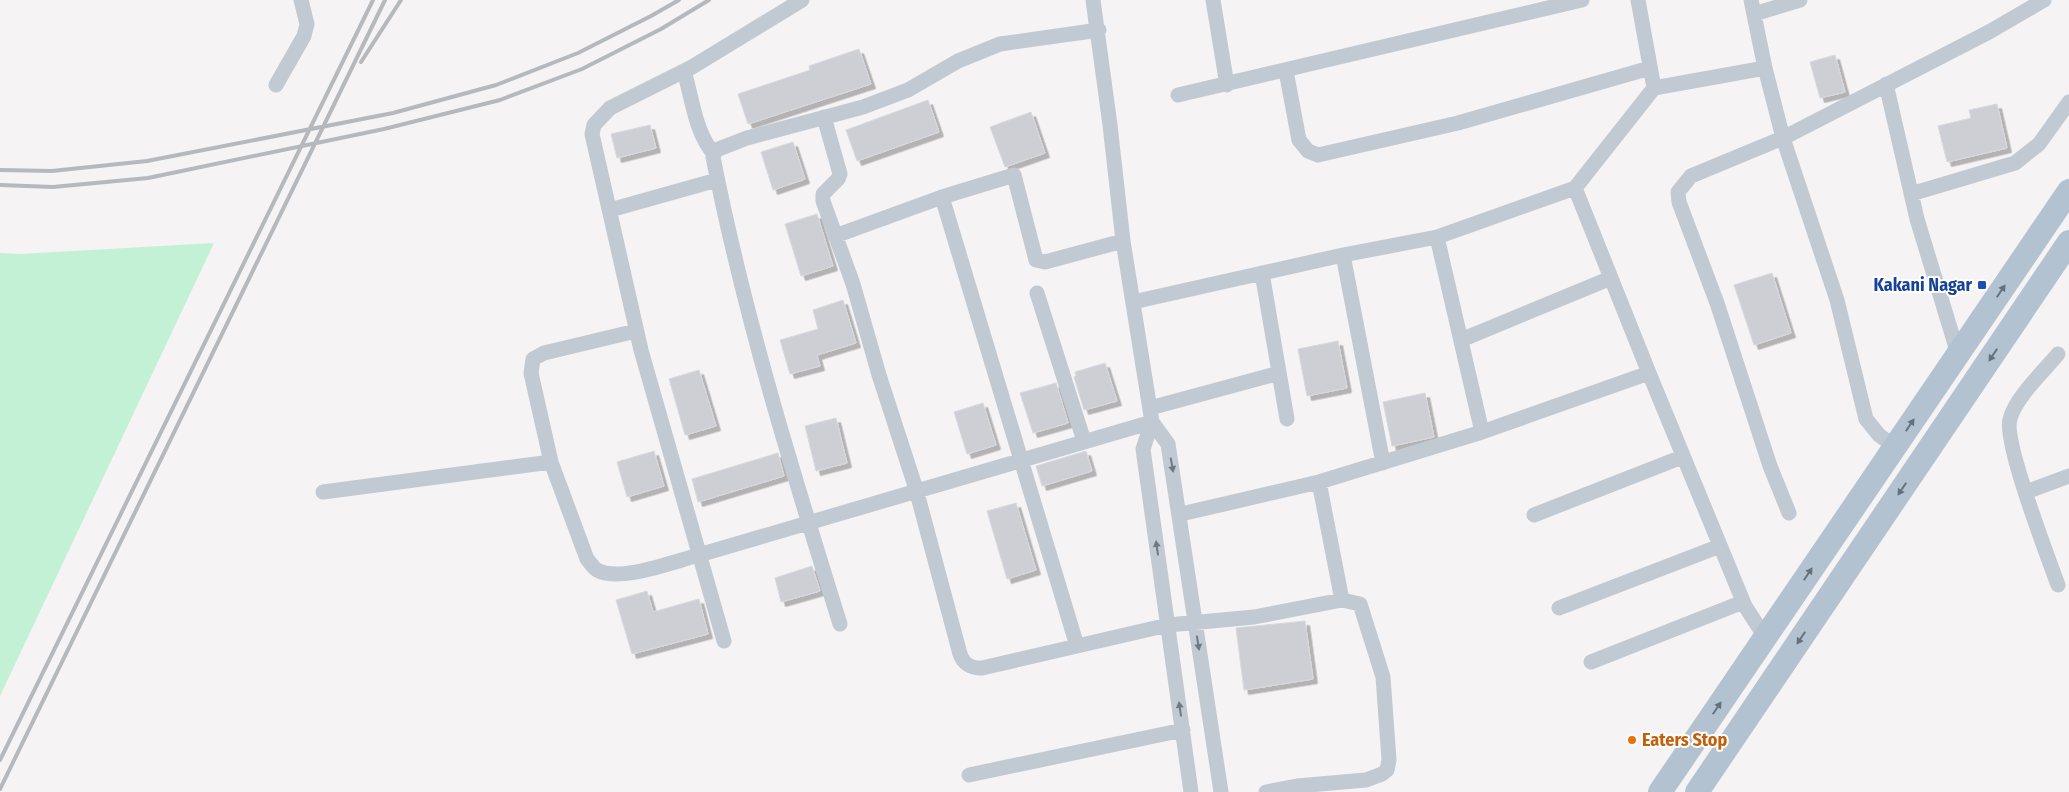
<svg xmlns="http://www.w3.org/2000/svg" width="2069" height="792" font-family="'Fira Sans Condensed',sans-serif">
	<style>
		.green { fill: #c3f1d5 }
		.building { fill: #cdcfd5; stroke: #d7d9de; filter: url(#shadow) }
		.lines { fill: none; stroke-linecap: round; stroke-linejoin: round }
		.minor { stroke: #c1cad2; stroke-width: 15 }
		.primary { stroke: #b3c2d1; stroke-width: 24 }
		.rail { stroke: #b5b8bd; stroke-width: 4 }
		.oneway { fill: #64717d }
		.oneway2 { fill: #6e7983 }
		.transit-dot { fill: #1a4fb4; stroke: #fff; stroke-width: 2 }
		.food-dot { fill: #e8710a; stroke: #fff; stroke-width: 2 }
		.labels { text-anchor: middle; dominant-baseline: central; stroke-width: 4; stroke-linejoin: round; paint-order: stroke }
		.transit-label { font-size: 18px; font-weight: bold; fill: #164399; stroke: #fff; text-anchor: end }
		.food-label { font-size: 18px; font-weight: bold; fill: #c56008; stroke: #fff; text-anchor: start }
	</style>
	<defs>
		<filter id="shadow"><feDropShadow dx="4.5" dy="4.5" stdDeviation="0" flood-color="#0004"/></filter>
	</defs>
	<rect width="100%" height="100%" fill="#f5f3f3"/>
	<path class="green" d="M214,243L0,696V253L20,254Z"/>
	<path class="building" d="M859,49L871,84L748,124L738,94L810,70L809,66Z
		M1835,55L1845,92L1820,98L1810,62Z
		M928,100L939,132L857,161L846,130Z
		M1997,104L2007,148L1947,162L1938,126L1971,118L1969,110Z
		M1031,112L1045,153L1005,167L990,127Z
		M650,125L656,148L617,158L611,134Z
		M793,142L805,179L773,190L761,152Z
		M817,214L833,266L801,276L785,224Z
		M1772,273L1791,333L1754,345L1734,285Z
		M843,300L856,343L817,355L820,366L790,374L780,340L818,329L813,310Z
		M1338,341L1347,388L1307,396L1298,349Z
		M1105,363L1117,401L1084,410L1074,377L1076,376L1075,372Z
		M699,370L716,426L685,435L669,379Z
		M1056,383L1068,423L1033,433L1020,393Z
		M1425,393L1434,437L1392,446L1383,402Z
		M983,403L996,445L967,454L954,412Z
		M836,418L847,463L816,471L805,426Z
		M654,451L664,486L627,497L617,462Z
		M1086,451L1092,471L1042,486L1036,466Z
		M778,453L784,476L698,502L692,479Z
		M1016,503L1036,570L1007,579L987,511Z
		M812,566L820,591L781,602L775,578Z
		M647,591L653,612L699,599L708,634L632,654L616,600Z
		M1305,621L1313,679L1244,690L1236,628Z"/>
	<g class="lines">
		<path class="minor" d="M1093,0L1110,125L1123,241L1152,422L1168,444L1221,792
			M1213,0L1227,85
			M1638,0L1654,88L1575,188L1649,373
			M1754,14L1800,0
			M1765,68L1783,138L1691,176L1678,192L1679,202L1717,303L1770,466L1789,513
			M684,71C692,97 695,133 714,154
			M1286,71L1299,140L1308,151L1318,155L1458,123L1650,68
			M1886,84L1917,219L1958,354
			M276,85L304,36L307,24L301,0
			M1654,88L1765,68L1751,0
			M1178,95L1582,0
			M824,117L840,174L838,179L823,194V201L853,284L879,375L916,489L960,654C964,665 971,668 982,668L1168,625L1254,617L1342,600
			M1911,194L2015,163L2039,144L2069,102
			M942,197L1077,646
			M610,210L717,180
			M835,236L942,197L1014,175L1036,260L1045,262L1123,241
			M1437,237L1482,432
			M1343,255L1383,463
			M1262,273L1287,419
			M1037,293L1084,441
			M1133,302L1343,255L1437,237L1575,188
			M1461,340L1611,278
			M1150,408L1279,373
			M1152,422L1143,449L1191,792
			M1895,447L1879,435L1866,419L1837,300L1783,138L1989,32L2044,0
			M551,462L531,373L533,359L544,353L636,331
			M323,492L551,462L587,559C590,562 593,568 597,570C619,583 675,561 699,555L1152,422
			M2026,492L2069,476
			M1181,514L1319,482
			M1534,515L1682,457
			M2058,585C2048,557 2003,441 2010,419C2015,398 2044,371 2058,354
			M1559,608L1720,546
			M840,624C792,470 744,315 713,157L716,150L747,138L863,107L908,90L958,61L1000,44L1099,30
			M724,641L641,350L592,134L594,125L610,108L692,67L802,0
			M1591,662L1743,602
			M969,775L1183,730
			M1266,792L1297,786L1366,780L1382,774L1387,770L1389,760L1383,677L1360,604L1342,600L1319,482L1482,432L1649,373L1745,606L1765,637"/>
		<path class="primary" d="M1660,792L2069,191
			M1697,792L2069,242"/>
		<path class="rail" d="M361,62L401,0
			M0,170L52,171L147,161L393,113L496,85L578,53L651,16L679,0
			M0,185L53,187L148,178L384,129L500,100L582,69L661,29L709,0
			M0,760L373,0
			M0,789L385,0"/>
	</g>
	<defs><path id="oneway-solid" d="M-6-.8H1V-3.2L6.5 0L1 3.2V.8H-6Z" transform="scale(1.25)"/></defs>
	<g class="oneway">
		<use href="#oneway-solid" transform="translate(2001 291) rotate(-56)"/>
		<use href="#oneway-solid" transform="translate(1993 355) rotate(124)"/>
		<use href="#oneway-solid" transform="translate(1910 425) rotate(-56)"/>
		<use href="#oneway-solid" transform="translate(1902 489) rotate(124)"/>
		<use href="#oneway-solid" transform="translate(1808 574) rotate(-56)"/>
		<use href="#oneway-solid" transform="translate(1801 638) rotate(124)"/>
		<use href="#oneway-solid" transform="translate(1717 708) rotate(-56)"/>
	</g>
	<g class="oneway2">
		<use href="#oneway-solid" transform="translate(1172 465) rotate(80)"/>
		<use href="#oneway-solid" transform="translate(1157 548) rotate(-98)"/>
		<use href="#oneway-solid" transform="translate(1198 643) rotate(81)"/>
		<use href="#oneway-solid" transform="translate(1180 709) rotate(-98)"/>
	</g>
	<rect class="transit-dot" x="1977" y="280" width="10" height="10" rx="2.5"/>
	<circle class="food-dot" cx="1632" cy="740" r="5"/>
	<g class="labels">
		<g class="transit-label">
			<text x="1972" y="285">Kakani Nagar</text>
		</g>
		<g class="food-label">
			<text x="1642" y="740">Eaters Stop</text>
		</g>
	</g>
</svg>
